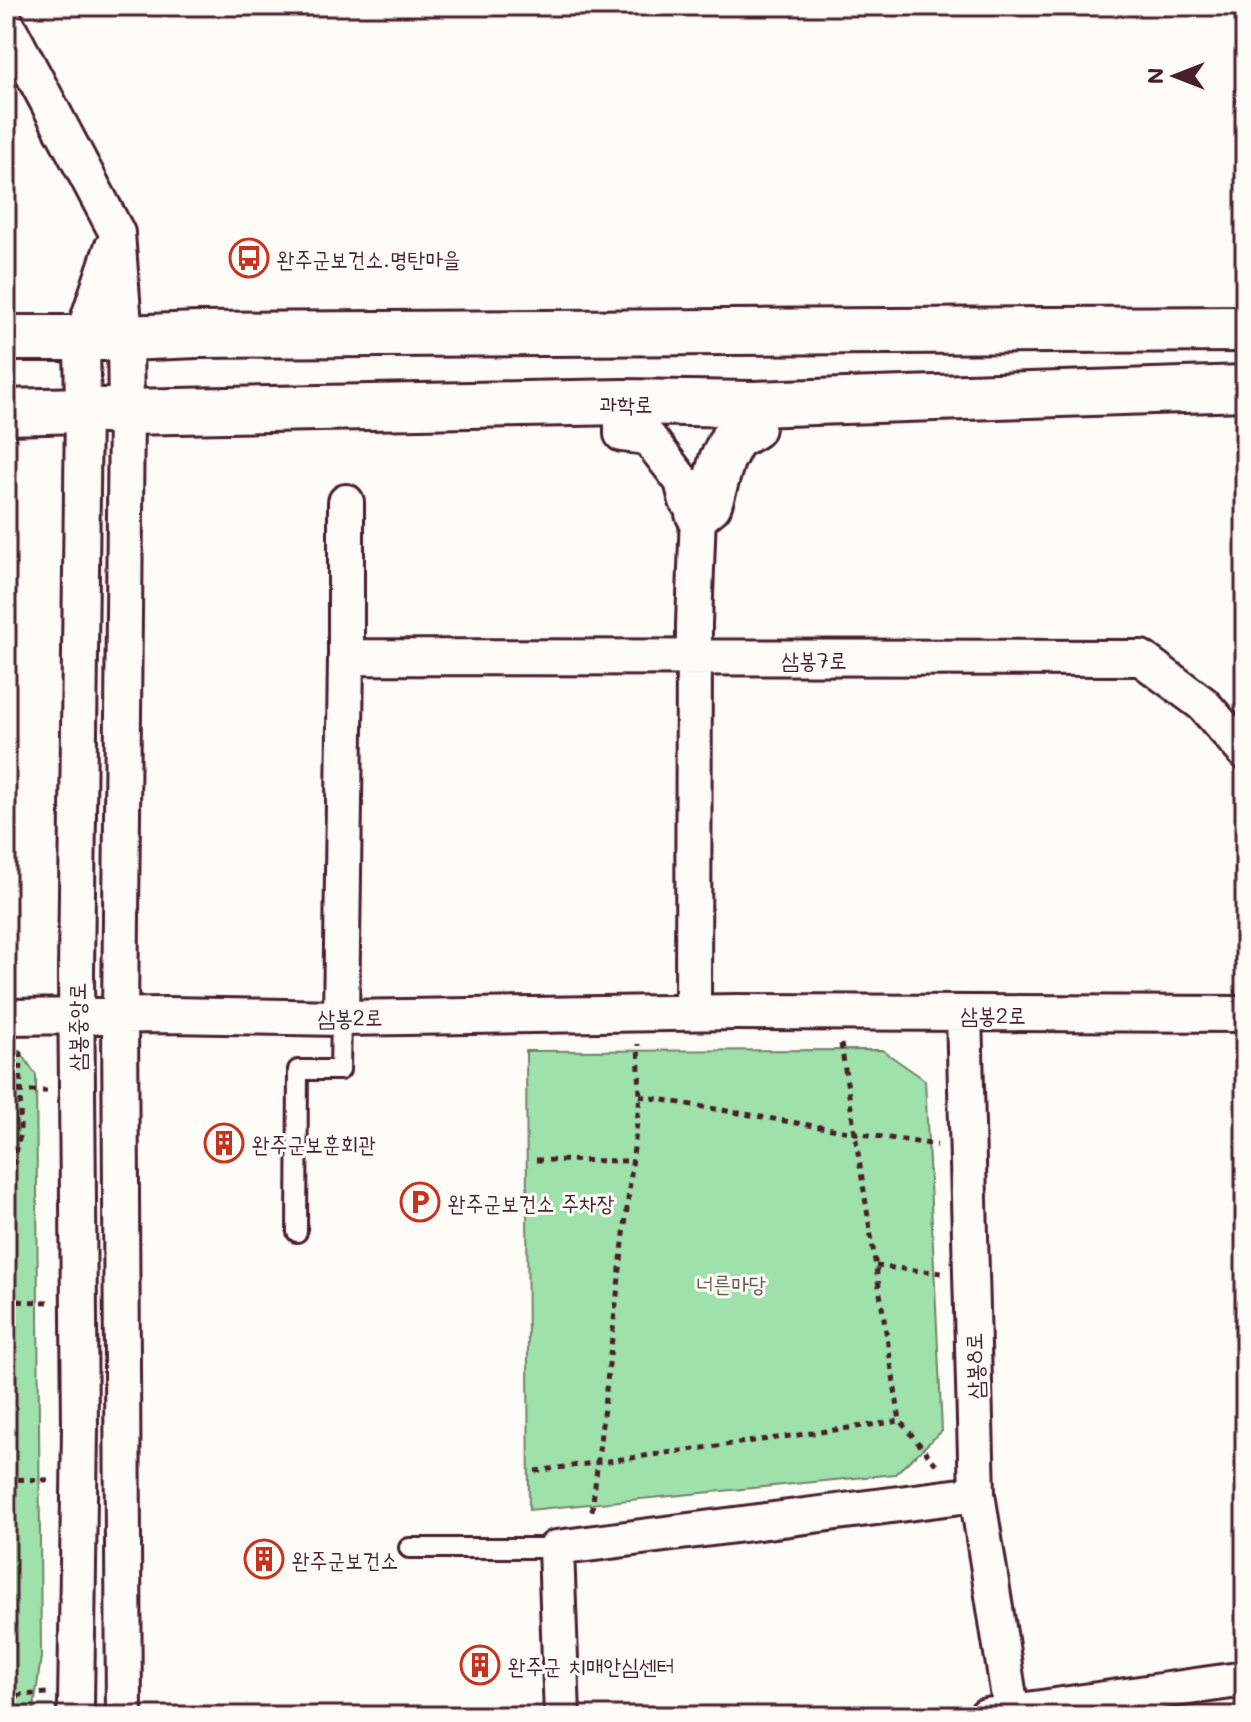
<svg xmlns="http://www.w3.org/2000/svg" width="1251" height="1722" font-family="Mali,'Poor Story',sans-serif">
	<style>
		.green { fill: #9fe1ab; stroke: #74806b; stroke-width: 2 }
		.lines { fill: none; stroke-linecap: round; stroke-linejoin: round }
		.service-casing { stroke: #4a1f2b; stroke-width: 24 }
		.minor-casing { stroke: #4a1f2b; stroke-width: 40 }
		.tertiary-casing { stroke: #4a1f2b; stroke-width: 50 }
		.path { stroke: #4a1f2b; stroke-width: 5; stroke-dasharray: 6 6; stroke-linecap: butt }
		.service { stroke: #fdfcf7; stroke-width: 18 }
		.minor { stroke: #fdfcf7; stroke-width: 34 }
		.tertiary { stroke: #fdfcf7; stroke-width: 44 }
		.labels { text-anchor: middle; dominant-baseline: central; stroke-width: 6; stroke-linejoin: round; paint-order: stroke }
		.poi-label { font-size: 22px; fill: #4a1f2b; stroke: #fdfcf7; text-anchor: start }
		.street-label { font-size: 22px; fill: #4a1f2b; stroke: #fdfcf7 }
		.park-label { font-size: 22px; fill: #645951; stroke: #fdfcf7 }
	</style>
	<rect width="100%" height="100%" fill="#fdfcf7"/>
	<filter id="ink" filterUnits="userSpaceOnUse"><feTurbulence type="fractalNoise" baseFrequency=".0125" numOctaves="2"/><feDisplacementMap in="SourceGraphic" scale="16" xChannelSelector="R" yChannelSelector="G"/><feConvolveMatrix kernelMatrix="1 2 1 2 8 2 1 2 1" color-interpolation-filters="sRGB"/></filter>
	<g filter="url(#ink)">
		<path class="green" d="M882,1050L925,1080L942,1431L895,1474L529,1510L526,1051Z
			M6,1051H20L36,1075L41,1657L33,1716H6Z"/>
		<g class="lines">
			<defs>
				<path id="service" d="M297,1232L298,1070H340L341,1018
					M409,1548H556"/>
				<path id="minor" d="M6,23L117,233L125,338L126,412L120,1017L124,1716
					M622,402V434L648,437L682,481L687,501L698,513L694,624L693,1012
					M346,657L1141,658L1203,704L1245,752
					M964,1014L977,1494L1012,1716
					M6,1017L167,1015L341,1018L737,1012L1245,1014
					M341,1018L346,657V502
					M74,1716L76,1705L80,1428L76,974L83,410L82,338L112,248
					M562,1716L556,1548L977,1494
					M986,1716L1245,1679"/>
				<path id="tertiary" d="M6,338H125L198,335L1245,329
					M6,412L83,410L126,412L622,402L754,404L1245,388
					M698,513L709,504L722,460L733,438L752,427L754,404"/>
			</defs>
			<use href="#service" class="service-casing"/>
			<use href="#minor" class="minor-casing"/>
			<use href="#tertiary" class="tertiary-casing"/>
			<path class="path" d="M841,1044L900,1421L939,1468
				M6,1091H47
				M640,1096L855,1133L937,1145
				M536,1160L632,1161
				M6,1188L20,1136L21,1047
				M876,1266L942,1273
				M6,1301L49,1302
				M535,1471L900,1421
				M6,1479L49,1480
				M592,1511L640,1096L638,1044
				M6,1701L20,1695L48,1693"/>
			<use href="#service" class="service"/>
			<use href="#minor" class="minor"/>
			<use href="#tertiary" class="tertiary"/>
		</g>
	</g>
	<defs>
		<symbol id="bus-ring" viewBox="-11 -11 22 22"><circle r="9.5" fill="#fdfcf7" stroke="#c8321e" stroke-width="1.5"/><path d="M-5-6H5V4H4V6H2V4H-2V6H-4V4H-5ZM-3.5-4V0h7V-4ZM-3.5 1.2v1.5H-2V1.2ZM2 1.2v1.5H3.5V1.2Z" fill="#c8321e"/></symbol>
		<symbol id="building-ring" viewBox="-11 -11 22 22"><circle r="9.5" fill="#fdfcf7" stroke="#c8321e" stroke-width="1.5"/><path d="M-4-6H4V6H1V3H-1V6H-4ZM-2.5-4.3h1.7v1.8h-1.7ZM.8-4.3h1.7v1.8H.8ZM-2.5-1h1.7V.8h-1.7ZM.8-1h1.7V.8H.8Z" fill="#c8321e"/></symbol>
		<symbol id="parking-ring" viewBox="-11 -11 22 22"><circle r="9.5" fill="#fdfcf7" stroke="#c8321e" stroke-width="1.5"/><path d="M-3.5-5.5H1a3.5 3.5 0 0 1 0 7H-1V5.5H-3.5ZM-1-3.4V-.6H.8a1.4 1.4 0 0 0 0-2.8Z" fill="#c8321e"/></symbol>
	</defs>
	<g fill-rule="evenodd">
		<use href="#bus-ring" x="227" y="236" width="44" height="44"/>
		<use href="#building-ring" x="202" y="1121" width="44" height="44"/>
		<use href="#parking-ring" x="398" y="1180" width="44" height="44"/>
		<use href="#building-ring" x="242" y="1537" width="44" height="44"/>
		<use href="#building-ring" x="458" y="1643" width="44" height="44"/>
	</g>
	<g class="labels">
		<g class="poi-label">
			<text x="277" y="258">완주군보건소.명탄마을</text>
			<text x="252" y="1143">완주군보훈회관</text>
			<text x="448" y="1202">완주군보건소 주차장</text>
			<text x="292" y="1559">완주군보건소</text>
			<text x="508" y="1665">완주군 치매안심센터</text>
		</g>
		<g class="street-label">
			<text x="626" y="403">과학로</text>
			<text x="814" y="659">삼봉7로</text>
			<text x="993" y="1014">삼봉2로</text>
			<text transform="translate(350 1017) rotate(-1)">삼봉2로</text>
			<text transform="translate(76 1027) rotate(-90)">삼봉중앙로</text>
			<text transform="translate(974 1366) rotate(-92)">삼봉8로</text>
		</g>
		<g class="park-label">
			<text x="731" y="1283">너른마당</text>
		</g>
	</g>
	<rect width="1251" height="1722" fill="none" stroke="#fdfcf7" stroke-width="32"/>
	<rect x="16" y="16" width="1219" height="1690" fill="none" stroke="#4a1f2b" stroke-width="3" filter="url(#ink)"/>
	<g transform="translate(1175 76) rotate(270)" stroke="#fdfcf7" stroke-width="6" paint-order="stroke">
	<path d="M0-6L14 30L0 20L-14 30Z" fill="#4a1f2b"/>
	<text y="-12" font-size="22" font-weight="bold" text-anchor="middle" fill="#4a1f2b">N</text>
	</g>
</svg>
